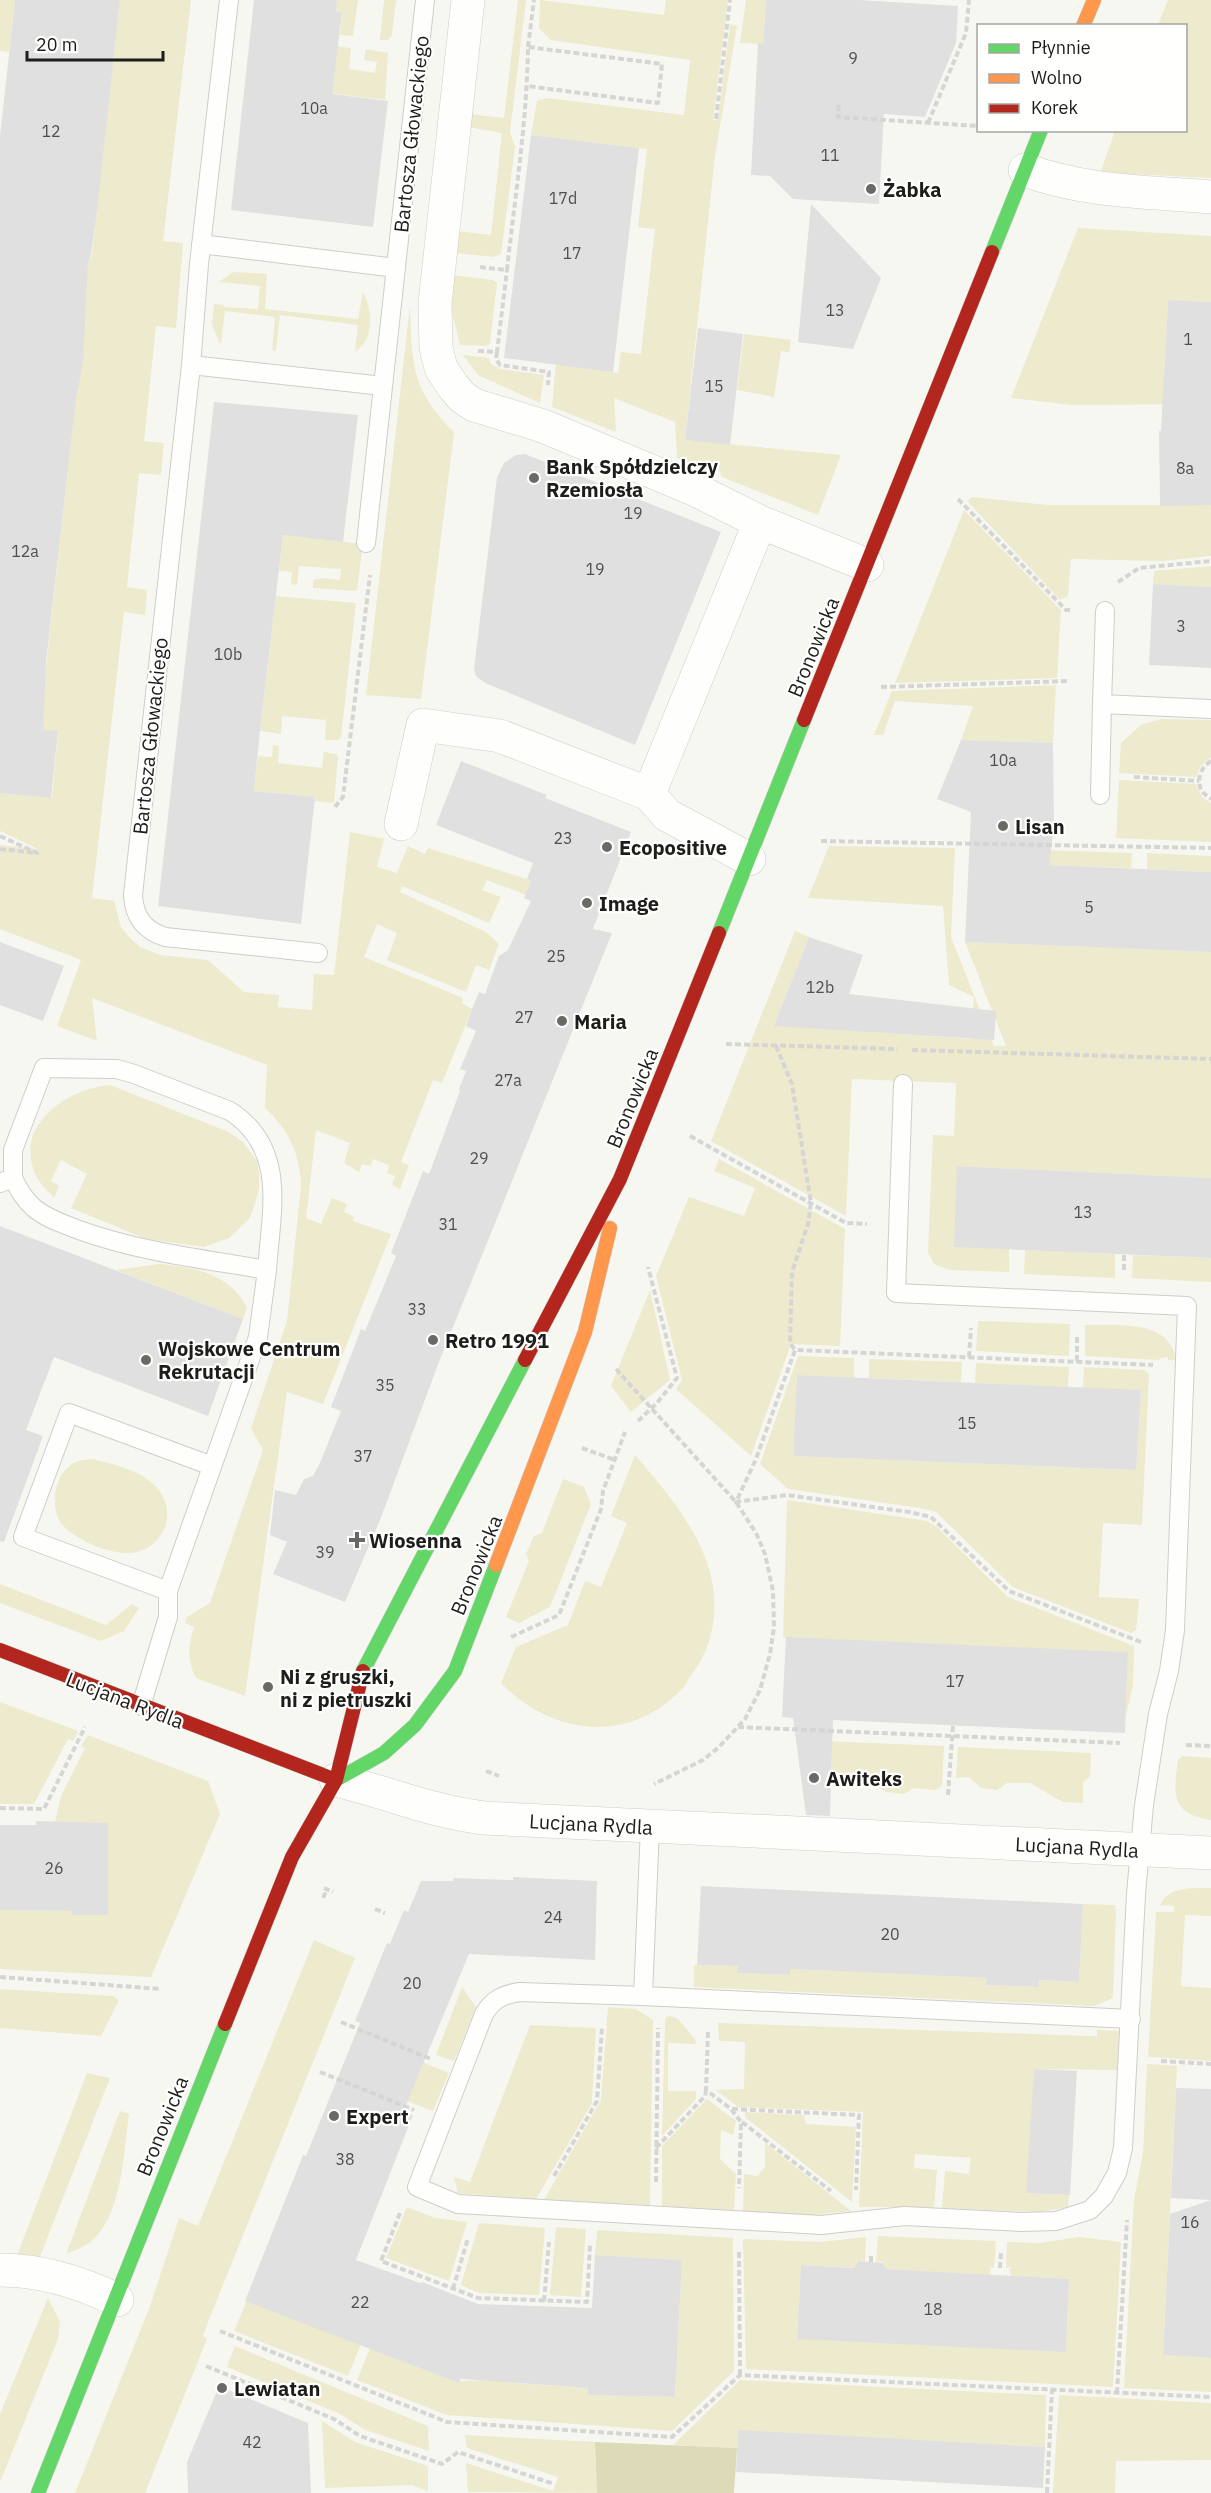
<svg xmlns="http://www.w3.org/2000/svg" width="1211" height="2493" font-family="'IBM Plex Sans',sans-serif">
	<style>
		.green { fill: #edeacd }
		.forest { fill: #dddab8 }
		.building { fill: #e0e0e0 }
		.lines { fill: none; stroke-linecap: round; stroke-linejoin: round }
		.lane-casing { stroke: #cdcdc9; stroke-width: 20 }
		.street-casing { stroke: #cdcdc9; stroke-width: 34 }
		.fast-casing { stroke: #cdcdc9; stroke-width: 15 }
		.slow-casing { stroke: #cdcdc9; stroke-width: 15 }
		.jam-casing { stroke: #cdcdc9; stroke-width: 15 }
		.path { stroke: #d5d5d3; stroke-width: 4; stroke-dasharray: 6 3; stroke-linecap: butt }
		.lane { stroke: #fefefd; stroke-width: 18 }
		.street { stroke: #fefefd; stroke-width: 33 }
		.fast { stroke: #63d668; stroke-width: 14 }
		.slow { stroke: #ff974d; stroke-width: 14 }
		.jam { stroke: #b3261e; stroke-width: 14 }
		.poi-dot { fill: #696966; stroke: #fffffe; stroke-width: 2 }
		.labels { text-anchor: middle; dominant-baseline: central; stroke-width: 4.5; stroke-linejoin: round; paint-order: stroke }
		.number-label { font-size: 16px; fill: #4f4f4d }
		.street-label { font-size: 20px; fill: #1d1d1b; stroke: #fffffe }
		.poi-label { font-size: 20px; font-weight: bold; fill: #1d1d1b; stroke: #fffffe; text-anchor: start }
	</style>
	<rect width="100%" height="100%" fill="#f7f7f2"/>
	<path class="green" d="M0,0H15L9,52L0,51Z
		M120,0H191L163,241L183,243L176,328L156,326L144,441L164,443L161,475L139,473L127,587L147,590L145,615L124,612L92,898L114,901L121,927L130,938L140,947L160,955L208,960L244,992L279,995L278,1007L312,1010L314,974L334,975L350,832L384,839L377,867L397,873L408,846L425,854L428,848L527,879L546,888L526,895L487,880L482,890L501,897L489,923L402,886L400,892L486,932L499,944L489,970L476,965L466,992L387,960L397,933L377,924L364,957L463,998L462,1003L472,1009L442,1083L433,1080L401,1162L409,1165L400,1189L392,1185L395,1176L387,1173L389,1165L373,1159L371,1166L362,1164L359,1172L344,1163L350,1143L316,1130L306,1218L321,1224L332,1198L347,1204L344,1212L354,1217L353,1221L391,1234L323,1404L287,1392L245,1696L196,1678C187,1661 188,1645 194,1627L185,1623L187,1617L210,1603L263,1450L251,1428L287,1321L301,1186C300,1154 289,1130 265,1108L267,1065L92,998L97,1041L57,1026L81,960L0,929V845L38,849L0,831V793L52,798L58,732L39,730L85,316L0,251L91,261Z
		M337,0H358L353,36L340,35L342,12L336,11Z
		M384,0H396L392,35L388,40H380Z
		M518,0H526L510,132L515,147L501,254L493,257L455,253L457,231L491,235L502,133L468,127L469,114L504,118Z
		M540,0L664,15L666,0H728L713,120H718L730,24L737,26L715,156L685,440L841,455L818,515L722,477L719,470L696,461L690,463L677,458L675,422L614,398L616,432L552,407L556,362L618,373L621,352L641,354L655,229L638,227L647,149L531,135L537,101L547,98L684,115L690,60L551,40L539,28Z
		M746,0H766L763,44L740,43Z
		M1168,0H1211V178L1108,173L1101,171L1115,131L1186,130V26L1158,25Z
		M333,46L351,48L349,69L375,73L377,62L364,60L366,49L388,53L385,100L327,93Z
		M1078,228L1211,236V302L1168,300L1164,377L1211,404L1071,405L1011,398Z
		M233,272L267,274L265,309L358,319L363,292C373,310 375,339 355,352L358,325L280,315L276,351L272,350L275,317L225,311L221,343L219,342L212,324L214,304L224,305V307L258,309L260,286L219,282Z
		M452,275L493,280L497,283L490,344L486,346L460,345L452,312Z
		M410,306C412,363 411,390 454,432L421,699L366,695Z
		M744,334L791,340L789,352L781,351L774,397L737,390Z
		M463,355L489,358L491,364L500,369L544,375L540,403L478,375Z
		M972,497L1048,505H1211V556L1162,561L1071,559L1068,596L1060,600L969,503L968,500Z
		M964,510L1061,610L1057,678L895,683Z
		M283,535L363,544L357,591L313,588V580L323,578L340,580L341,569L299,566L297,585L291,584L292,572L279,571Z
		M1211,566V587L1153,584L1154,571Z
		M276,596L356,603L341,737L338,740H325L326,720L282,716L281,734L260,731Z
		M1056,685L1053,743L961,740L973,706L895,701L883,735H874L892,691Z
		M1161,719L1211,720V757L1200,767L1196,777L1119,773L1121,743L1141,725Z
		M273,745L279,746L278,763L322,768L324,752L336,754L338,757L334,803L315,801V797L254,791L258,756L272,757Z
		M1119,780L1196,784L1202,797L1211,803V842L1116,838Z
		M829,846L955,848L951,937L994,1046H1006L965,942L1211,952V1178L957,1166L1009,1249V1272L949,1270L934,1264L928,1252L933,1135L954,1136L956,1083L852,1079L846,1216L711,1141L795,931L809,937L775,1025L970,1039L974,997L949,985L943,906L808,898Z
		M1041,850L1132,853L1131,868L1040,865Z
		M1147,853L1211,856V872L1147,869Z
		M110,1085L229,1132L243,1142L257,1161L259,1172V1189L253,1210L249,1219L229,1238L204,1247L146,1239L71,1208L87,1174L61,1160L51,1181L59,1186L54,1198C46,1189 36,1180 33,1168C18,1121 71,1088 110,1085Z
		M719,1159L845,1229L840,1346L791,1344L751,1456L676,1389L682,1380L656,1276L689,1197L744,1216L755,1188L714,1171Z
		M1025,1250L1115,1254V1278L1024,1274Z
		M1133,1255L1211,1258V1282L1132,1278Z
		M159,1264C193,1267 230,1273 247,1308L243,1319L116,1270Z
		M650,1290L670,1380L631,1412L611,1386Z
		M978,1321L1070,1324L1069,1356L976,1351Z
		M1085,1325C1116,1326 1170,1318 1176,1360H1168V1357L1161,1358L1160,1360L1085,1356Z
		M798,1356L854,1358V1378L797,1375L793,1456L1136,1470L1141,1391L1083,1388L1084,1367L1145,1370L1149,1374L1142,1525L1103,1523L1099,1597L1139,1599L1136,1630L1131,1633L1013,1587L936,1512L920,1508L788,1489L760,1464Z
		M869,1359L962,1362L961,1382L869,1378Z
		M976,1363L1069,1367L1068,1387L975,1383Z
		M635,1455C667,1492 706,1537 713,1587C718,1620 710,1651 690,1677C686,1682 687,1684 683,1688C630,1745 552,1736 501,1683L516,1647L568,1625L585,1581L601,1587L627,1523L611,1516Z
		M92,1459C114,1464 144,1471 158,1489C180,1516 160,1554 126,1553C106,1553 72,1538 61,1523C50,1507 54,1476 71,1465C77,1460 85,1460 92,1459Z
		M563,1479L584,1487L591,1504L550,1607L519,1623L506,1617L529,1561L526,1554L534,1536L542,1533Z
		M787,1500L927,1521L937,1527L1008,1597L1134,1646L1133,1685L1125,1720L1128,1652L783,1638Z
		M0,1584L106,1625L132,1604L139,1608L124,1631L101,1641L0,1603Z
		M0,1702L78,1731L73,1741L68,1739L34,1804H0Z
		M88,1735L208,1781L220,1814L151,1977L0,1969V1910L72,1911V1915H108V1823L55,1822L61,1796L85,1748L81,1746Z
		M799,1740L944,1746L942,1786L936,1790L914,1788L904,1794L887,1792L874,1786L831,1785L832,1756L798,1754Z
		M958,1747L1091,1753L1090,1777L1083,1782V1803L1063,1802L1030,1783H1007L997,1790L981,1788L969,1777L956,1778Z
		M1183,1756L1211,1758V1820C1171,1814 1173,1794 1178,1760Z
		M1197,1888H1211V1916L1185,1915L1181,1986L1211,1988V2061L1148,2057L1156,1912H1174V1906L1160,1905C1168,1889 1182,1889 1197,1888Z
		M1083,1904L1115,1905L1116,1912L1113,1998L1094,2006L694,1987V1965L738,1966V1973L789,1975L790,1969L987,1978V1985L1038,1987L1039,1980L1079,1982Z
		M314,1940L355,1958L210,2317L203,2336L207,2339L145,2493H75L149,2309L179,2218L198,2226Z
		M462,1987L476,2007L454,2061L436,2055Z
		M0,1989L113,1996L119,2000L101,2036L0,2028Z
		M608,2007L636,2009L653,2020L650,2205L544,2200L601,2100Z
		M671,2016L678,2019L695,2039L696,2044L668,2043V2091H696V2099L662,2136L665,2022L666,2017Z
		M718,2023L1089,2036H1097V2030L1119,2031L1117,2070L1034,2069L1027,2193L1069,2195L1068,2207L1039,2212L942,2208L945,2171L969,2174L971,2158L915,2154L914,2168L937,2170L934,2207H859L863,2112L738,2107L716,2090L744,2089L745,2042L719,2041Z
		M530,2025L596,2028L592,2103L536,2199L458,2193L454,2177L470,2182Z
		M381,2045L449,2073L433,2111L367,2086Z
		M1147,2064L1177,2066L1163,2355L1211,2358V2392L1124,2388L1134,2199L1143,2153Z
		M87,2073L110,2078L39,2259L16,2258Z
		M707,2099L736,2121L733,2135L721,2130L720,2159L736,2174L734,2210L662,2206V2146Z
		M120,2111L129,2114C124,2151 122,2212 94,2239C86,2246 76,2250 66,2254Z
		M745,2112L804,2115L806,2124L856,2127L852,2202L745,2117Z
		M765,2143L851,2211L812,2215L743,2212L744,2174L757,2176L765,2167Z
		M407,2207L435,2218L467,2222L449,2281L386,2258Z
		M479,2223L545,2228L539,2295L479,2293L461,2285Z
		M556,2227L586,2229L581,2297L550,2295Z
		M597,2230L733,2238L734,2371L672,2431L447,2415L357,2380L370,2348L459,2383L460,2381L502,2380V2382L588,2388V2395L675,2397L682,2260L595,2255Z
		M878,2236L996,2241L994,2268L989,2266L991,2269L989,2275L882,2269L881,2261L876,2263Z
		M866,2237L865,2262L860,2260V2268L801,2265L797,2338L1066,2351L1069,2279L1011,2276L1009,2270L1012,2267L1006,2268L1007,2242L1040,2243L1079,2237L1121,2242L1113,2387L746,2369L743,2239L820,2242Z
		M48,2298L60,2322L58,2339L0,2482V2414Z
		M247,2300L361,2344L348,2376L234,2331Z
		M235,2346L428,2426L429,2451L365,2430L340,2414L227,2367Z
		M740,2380L1046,2395L1045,2447L739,2431L737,2448L673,2445Z
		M1059,2395L1211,2403V2460L1116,2461L1115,2493H1053Z
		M322,2421L355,2442L428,2466V2491L412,2485L325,2488Z
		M465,2435L595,2442L597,2493L468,2492L466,2463L553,2491L558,2477L467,2448Z"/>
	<path class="forest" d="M595,2442L737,2448L734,2493H597Z"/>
	<path class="building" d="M15,0H120L97,211L90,261H88L83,361L76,399L46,662L43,730L58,731L51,798L0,793V136Z
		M254,0H337L336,11L342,12L332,94L388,101L373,227L231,210Z
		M766,0H859L958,6L956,43L925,117L884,114L879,204L793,199L770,176L751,175L758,43L763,44Z
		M531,135L639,148L613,372L504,358Z
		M811,204L881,278L853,349L798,342Z
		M1168,300L1211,302V505L1160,506L1159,431H1161Z
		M698,328L743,334L730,445L685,440Z
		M214,402L358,415L343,542L283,535L260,731L254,791L315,797L301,924L158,906Z
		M525,454L721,532L635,745L485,683L476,676L474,669L497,477L504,463L516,455Z
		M1153,584L1211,587V668L1149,665Z
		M961,740L1053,743L1054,826L1049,865L1211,872V952L965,942L971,812L937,799Z
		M461,761L547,795L545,798L631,832L593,929L612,933L439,1362L380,1520L345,1602L273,1574L287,1542L270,1535L275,1490L296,1495L304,1479L313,1476L320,1463L341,1411L331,1407L361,1329L365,1331L396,1256L391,1253L423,1171L429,1174L460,1091L459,1089L466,1071L460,1069L476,1031L466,1026L472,1009L479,992L485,994L499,956L508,950L531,901L524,898L531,881L527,879L533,863L436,825Z
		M809,937L863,955L849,994L996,1011L994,1040L774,1026Z
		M0,942L64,966L43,1021L0,1005Z
		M957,1166L1211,1178V1258L954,1247Z
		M0,1226L243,1319L208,1416L54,1357L26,1430L43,1436L4,1542L0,1541Z
		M797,1375L1141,1390L1136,1470L793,1456Z
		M786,1637L1128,1652L1125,1733L833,1720L830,1816L806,1815L793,1718L782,1717Z
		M36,1821L108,1823V1915H72V1911L0,1910V1825H36Z
		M513,1877L597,1881L595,1960L469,1954L403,2112L413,2115L356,2260L420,2283L422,2282L478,2304L592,2308L595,2255L682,2260L675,2397L588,2395V2388L461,2379L459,2383L245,2301L303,2155L306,2156L360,2023L355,2021L387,1943L390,1944L404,1910L408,1912L421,1881H453L454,1878L513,1880Z
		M701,1886L1083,1904L1079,1982L1039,1980V1987L986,1985L987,1978L790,1969V1975L737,1973L738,1966L697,1965Z
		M1034,2069L1077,2071L1070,2195L1026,2193Z
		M1176,2088L1211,2089V2200L1171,2198Z
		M1211,2200V2358L1163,2355L1170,2214Z
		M859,2261L882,2263L886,2269L1069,2279L1066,2352L797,2339L801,2265L854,2268Z
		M219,2386L308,2423L311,2493H188L187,2462Z
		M738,2430L1045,2447L1043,2488L736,2472Z"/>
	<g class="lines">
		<defs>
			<path id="lane" d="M229,0L199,264L191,365L133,895C134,917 144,930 165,937L318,953
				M201,244L396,268
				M191,365L383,386
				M366,543L425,0
				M1105,611L1102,704L1211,709
				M1100,795L1102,704
				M13,1178C18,1189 25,1200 34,1208C47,1219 64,1224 79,1230C140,1252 203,1259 267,1270L258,1337L168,1591V1617L141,1706
				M0,1183L13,1178V1150L44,1068L117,1069L134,1074L230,1111C288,1149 271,1211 267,1270
				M168,1591L23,1537L69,1413L212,1466
				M650,1827L643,1996L520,1992C504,1994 493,1999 484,2014L417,2187L458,2204L821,2225L905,2216L1021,2222L1056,2221L1090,2210L1104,2196L1117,2173L1123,2148L1136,1894L1144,1805L1158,1714L1169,1671L1175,1630L1187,1306L896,1293L903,1084
				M643,1996L1131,2019"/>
			<path id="street" d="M468,0L435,303L436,348L441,368L452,385L462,397L474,405L543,426L696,490L760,522L867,565
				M1025,170C1085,192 1148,192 1211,197
				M649,794L760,522
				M401,824L423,725L500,736L649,794L667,815L749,859
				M336,1780C386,1792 433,1812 484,1818L1211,1853
				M0,2270C41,2270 80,2282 117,2300"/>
			<path id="fast" d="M992,252L1041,130
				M719,933L804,720
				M363,1671L525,1360
				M336,1780L384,1753L415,1725L455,1671L496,1565
				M38,2493L225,2024"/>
			<path id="slow" d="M1083,26L1094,0
				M496,1565L585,1332L610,1228"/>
			<path id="jam" d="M804,720L992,252
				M525,1360L620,1179L719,933
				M0,1650L336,1780
				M225,2024L292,1857L336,1780L363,1671"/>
		</defs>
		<use href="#lane" class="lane-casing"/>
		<use href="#street" class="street-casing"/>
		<use href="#fast" class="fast-casing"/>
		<use href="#slow" class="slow-casing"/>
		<use href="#jam" class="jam-casing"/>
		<path class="path" d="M528,47L534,0
			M839,105L838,117L978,126
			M716,119L730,0
			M928,123L966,33L969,0
			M480,267L507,270C515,196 527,122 528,47L662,64L658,103L527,86
			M478,351L497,352L507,270
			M497,352L496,359L500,365L549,372L548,385
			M958,499L1066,610H1072
			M1118,582L1139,568L1211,561
			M881,687L1069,681
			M1211,761C1200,768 1196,780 1202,792L1211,799
			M1134,777L1199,781
			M335,807L343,797L370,575
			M0,836L37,853L0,849
			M821,841L1211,848
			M726,1044L898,1049
			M776,1046L792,1084L811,1203L808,1224L792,1272L790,1343L795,1350
			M912,1050L1211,1059
			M690,1136L846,1223L867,1224
			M1124,1270V1254
			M969,1357L971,1328
			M1077,1361V1335
			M616,1369L736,1502L756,1533L765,1554L773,1591L774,1627L770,1654L760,1690L745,1719L719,1747L703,1760L654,1784
			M638,1421L657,1403L677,1378L648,1267
			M582,1448L615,1460
			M511,1637L559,1615L601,1509L603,1491L625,1432
			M1141,1642L1009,1591L931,1517L909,1512L787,1495L736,1502L756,1459L795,1350L1153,1365
			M738,1727L1120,1743
			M1186,1745L1211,1746
			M486,1771L499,1776
			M948,1795L953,1725
			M0,1808L44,1809L85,1727
			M324,1888L333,1892
			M323,1898L327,1889
			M375,1909L385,1913
			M0,1977L161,1989
			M341,2022L431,2059
			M708,2032L706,2090L731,2109L741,2122L739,2188
			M1161,2061L1211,2064
			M320,2072L414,2110
			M732,2109L859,2115L856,2190
			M742,2122L831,2191
			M656,2148L705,2096L706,2090
			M554,2176L597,2101L602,2027
			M656,2182L658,2028
			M400,2213L381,2261L478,2298L587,2302L590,2245
			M739,2252L740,2375
			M871,2262V2253
			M1000,2268L1001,2252
			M453,2289L468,2238
			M544,2301L549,2242
			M220,2331L447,2422L672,2437L740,2375L1211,2397
			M206,2366L334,2419L360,2436L442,2464L458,2452L554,2484
			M1117,2393L1127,2220
			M1047,2493L1052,2389"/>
		<use href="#lane" class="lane"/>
		<use href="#street" class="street"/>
		<use href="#fast" class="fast"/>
		<use href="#slow" class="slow"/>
		<use href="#jam" class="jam"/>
	</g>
	<g class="poi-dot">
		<circle cx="871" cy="189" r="6"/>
		<circle cx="534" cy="478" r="6"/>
		<circle cx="1003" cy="826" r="6"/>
		<circle cx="607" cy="847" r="6"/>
		<circle cx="587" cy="903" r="6"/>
		<circle cx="562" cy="1021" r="6"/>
		<circle cx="433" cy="1340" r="6"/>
		<circle cx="146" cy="1360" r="6"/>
		<path d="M354 1531h6v6h6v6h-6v6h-6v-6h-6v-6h6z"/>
		<circle cx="268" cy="1687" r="6"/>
		<circle cx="814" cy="1778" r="6"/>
		<circle cx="334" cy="2116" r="6"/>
		<circle cx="222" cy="2388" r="6"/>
	</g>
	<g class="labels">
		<g class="number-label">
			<text x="853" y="58">9</text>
			<text x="314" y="108">10a</text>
			<text x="51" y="131">12</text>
			<text x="830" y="155">11</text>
			<text x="563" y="198">17d</text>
			<text x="572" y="253">17</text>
			<text x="835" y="310">13</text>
			<text x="1188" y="339">1</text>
			<text x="714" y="386">15</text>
			<text x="1185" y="468">8a</text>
			<text x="633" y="513">19</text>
			<text x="25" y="551">12a</text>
			<text x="595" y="569">19</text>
			<text x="1181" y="626">3</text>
			<text x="228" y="654">10b</text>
			<text x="1003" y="760">10a</text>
			<text x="563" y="838">23</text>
			<text x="1089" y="907">5</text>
			<text x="556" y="956">25</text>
			<text x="820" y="987">12b</text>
			<text x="524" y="1017">27</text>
			<text x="508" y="1080">27a</text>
			<text x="479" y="1158">29</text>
			<text x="1083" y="1212">13</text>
			<text x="448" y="1224">31</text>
			<text x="417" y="1309">33</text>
			<text x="385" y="1385">35</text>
			<text x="967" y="1423">15</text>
			<text x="363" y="1456">37</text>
			<text x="325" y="1552">39</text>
			<text x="955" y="1681">17</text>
			<text x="54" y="1868">26</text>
			<text x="553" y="1917">24</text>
			<text x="890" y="1934">20</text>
			<text x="412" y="1983">20</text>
			<text x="345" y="2159">38</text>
			<text x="1190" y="2222">16</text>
			<text x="360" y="2302">22</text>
			<text x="933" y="2309">18</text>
			<text x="252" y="2442">42</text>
		</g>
		<g class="street-label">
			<text transform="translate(411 134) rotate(-84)">Bartosza Głowackiego</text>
			<text transform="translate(813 647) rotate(-68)">Bronowicka</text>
			<text transform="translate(150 736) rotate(-84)">Bartosza Głowackiego</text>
			<text transform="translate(632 1098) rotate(-68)">Bronowicka</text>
			<text transform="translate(476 1565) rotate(-68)">Bronowicka</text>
			<text transform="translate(125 1700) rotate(21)">Lucjana Rydla</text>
			<text transform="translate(591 1824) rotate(3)">Lucjana Rydla</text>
			<text transform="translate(1077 1847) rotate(3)">Lucjana Rydla</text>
			<text transform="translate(162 2126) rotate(-68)">Bronowicka</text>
		</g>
		<g class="poi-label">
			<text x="883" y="189">Żabka</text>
			<text x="546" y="466">Bank Spółdzielczy<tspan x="546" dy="23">Rzemiosła</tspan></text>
			<text x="1015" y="826">Lisan</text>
			<text x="619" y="847">Ecopositive</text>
			<text x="599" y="903">Image</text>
			<text x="574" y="1021">Maria</text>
			<text x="445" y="1340">Retro 1991</text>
			<text x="158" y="1348">Wojskowe Centrum<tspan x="158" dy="23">Rekrutacji</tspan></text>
			<text x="369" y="1540">Wiosenna</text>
			<text x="280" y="1676">Ni z gruszki,<tspan x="280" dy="23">ni z pietruszki</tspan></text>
			<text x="826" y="1778">Awiteks</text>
			<text x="346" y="2116">Expert</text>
			<text x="234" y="2388">Lewiatan</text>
		</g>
	</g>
	<rect x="977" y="24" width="210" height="108" fill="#fffffe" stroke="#a5a5a3" stroke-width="1.5"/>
	<rect x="989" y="44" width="30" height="9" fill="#63d668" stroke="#a5a5a3" stroke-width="1.5"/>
	<text x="1031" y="54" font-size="18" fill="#1d1d1b">Płynnie</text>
	<rect x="989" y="74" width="30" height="9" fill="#ff974d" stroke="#a5a5a3" stroke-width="1.5"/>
	<text x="1031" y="84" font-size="18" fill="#1d1d1b">Wolno</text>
	<rect x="989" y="104" width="30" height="9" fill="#b3261e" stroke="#a5a5a3" stroke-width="1.5"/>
	<text x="1031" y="114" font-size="18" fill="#1d1d1b">Korek</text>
	<path d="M27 51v9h136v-9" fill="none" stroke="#1d1d1b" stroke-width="3"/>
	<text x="36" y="51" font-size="18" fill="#1d1d1b" stroke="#fffffe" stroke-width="4.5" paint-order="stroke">20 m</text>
</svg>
